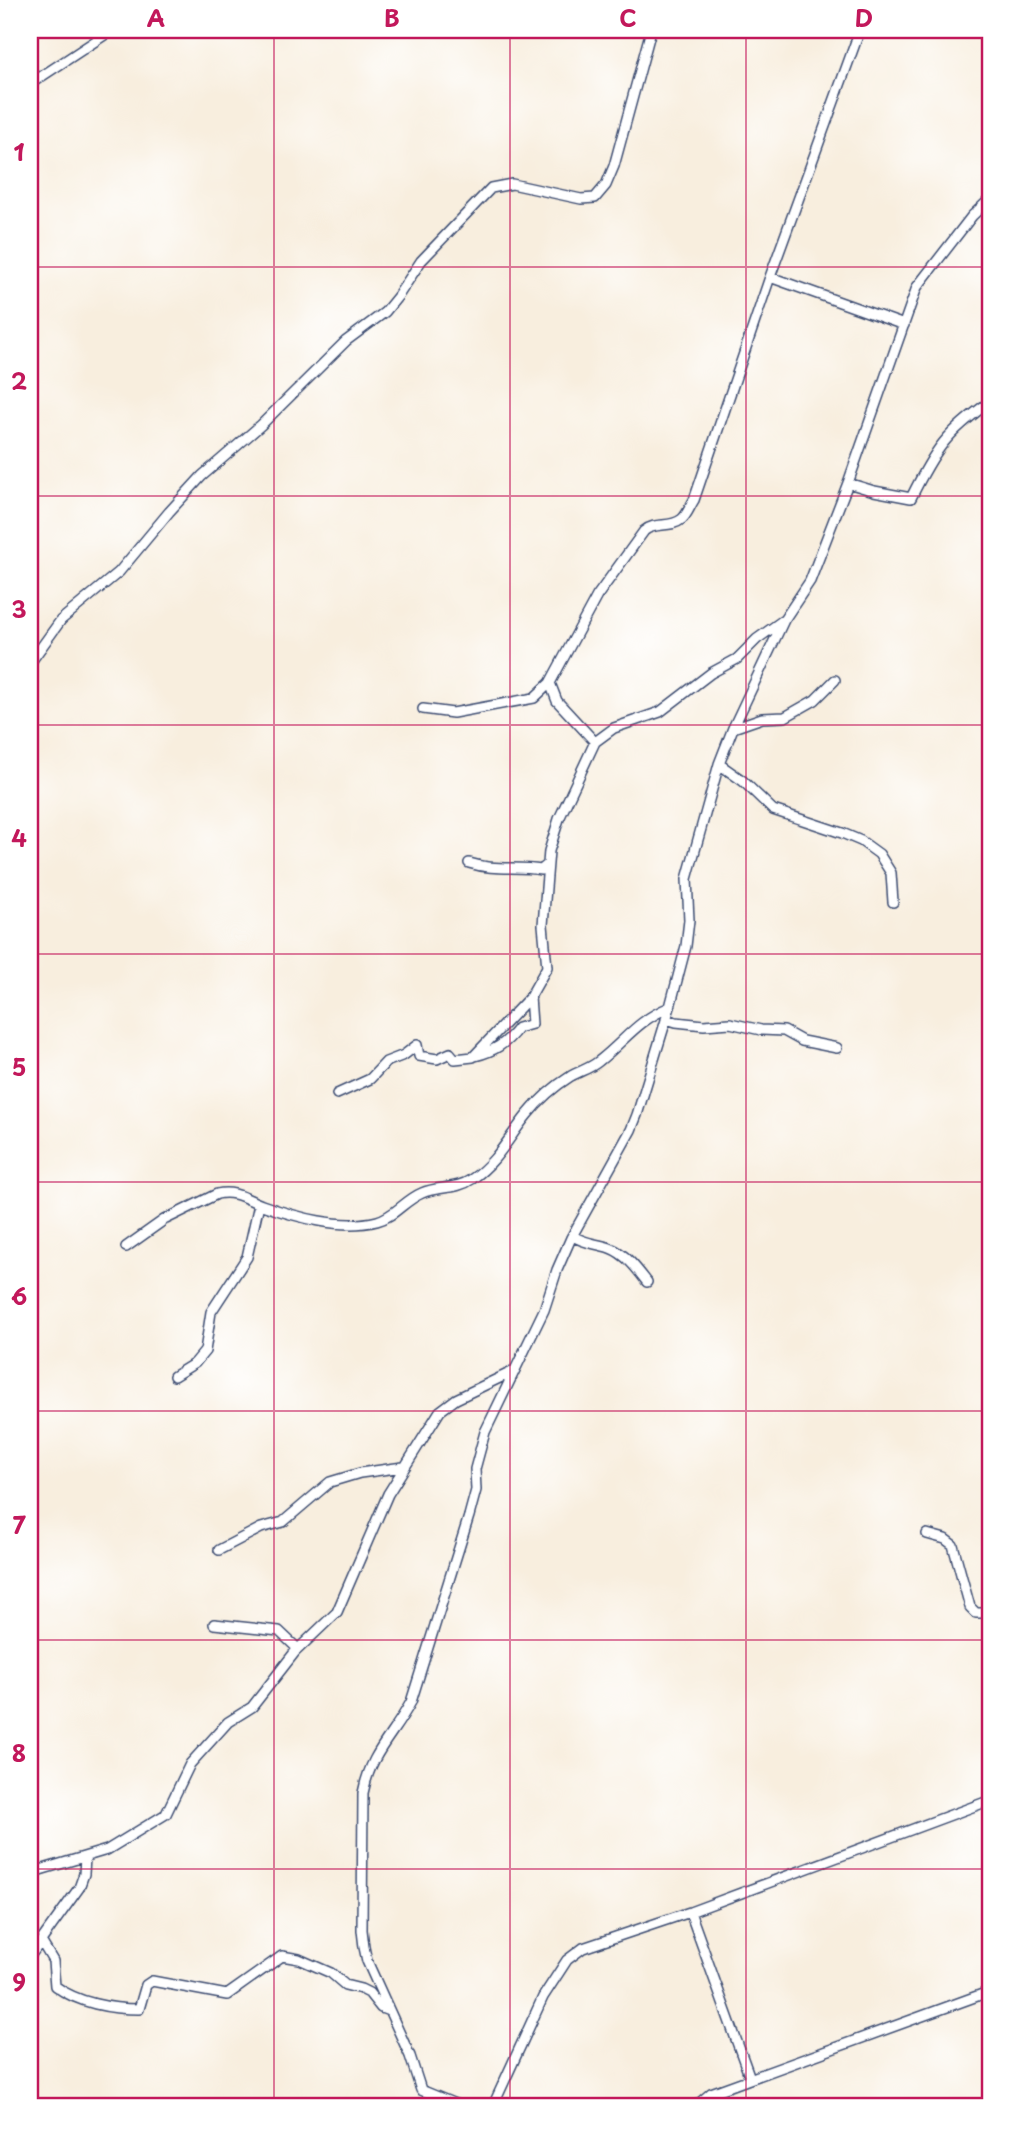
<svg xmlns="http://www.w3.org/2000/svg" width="1021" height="2136" font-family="'Playpen Sans',sans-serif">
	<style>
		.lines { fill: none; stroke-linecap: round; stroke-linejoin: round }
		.minor-casing { stroke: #3c4c71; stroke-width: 12 }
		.minor { stroke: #fff; stroke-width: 9 }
		.grid { fill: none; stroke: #c2185b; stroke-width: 2; stroke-opacity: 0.55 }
		.neatline { fill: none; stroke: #c2185b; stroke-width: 2.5 }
		.grid-label { font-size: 23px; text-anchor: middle; font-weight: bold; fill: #c2185b }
	</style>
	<rect width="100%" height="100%" fill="#fff"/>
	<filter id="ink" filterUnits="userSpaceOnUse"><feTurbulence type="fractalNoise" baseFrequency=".0143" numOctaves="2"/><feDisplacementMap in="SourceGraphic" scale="14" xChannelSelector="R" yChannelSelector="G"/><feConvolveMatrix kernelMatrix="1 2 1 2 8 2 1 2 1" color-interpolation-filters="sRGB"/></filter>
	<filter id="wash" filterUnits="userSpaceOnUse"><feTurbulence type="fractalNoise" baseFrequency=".00686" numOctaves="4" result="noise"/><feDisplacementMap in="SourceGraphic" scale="28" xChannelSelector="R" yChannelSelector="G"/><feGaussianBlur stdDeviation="1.57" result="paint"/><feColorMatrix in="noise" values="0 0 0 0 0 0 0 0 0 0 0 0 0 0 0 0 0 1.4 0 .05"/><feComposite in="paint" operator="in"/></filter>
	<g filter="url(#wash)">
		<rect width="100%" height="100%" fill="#f8eede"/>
	</g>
	<g filter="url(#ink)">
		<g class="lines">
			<defs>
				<path id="minor" d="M30,84L112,30
					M770,277L904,325
					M848,483L874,491L911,498C935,449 946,433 991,401
					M30,663L61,620L119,572L169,512L202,476L261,425L346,341L385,312L398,296L421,261L491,188L512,184L581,199L595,198L606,185L614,166L651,30
					M550,683L557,701L595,742
					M423,709L453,713L534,698L550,683L597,596L644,531C655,521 670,529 682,519C687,515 690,506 694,500L770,277L860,30
					M733,728L762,718L785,717L815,700L835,680
					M719,764L743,781L773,810L842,833L861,841L879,854L891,873L893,902
					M469,863C494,871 516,866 541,870L547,865
					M666,1019L676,1022L704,1025L730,1023L761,1030L784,1031L802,1041L837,1048
					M475,1056C494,1051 506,1044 518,1028L532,1024L530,997
					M337,1094L370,1079L386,1062L404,1055L417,1045L419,1056L437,1059L450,1053L455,1059L473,1057L530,997L547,967L543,925L549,851L559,819L595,742L614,728L660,712L711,673L737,659L757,639L782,621
					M573,1236C585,1244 596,1243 610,1248C626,1254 637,1269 647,1282
					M126,1247L164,1220L217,1194C235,1190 246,1199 262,1205C296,1217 341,1230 377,1221C394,1217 405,1200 422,1193C438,1186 457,1190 472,1179C497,1162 509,1137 527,1115C539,1100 555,1086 571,1076C580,1071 591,1068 599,1061C626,1040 636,1021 670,1007
					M174,1376L195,1363L205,1351L211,1312L247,1257L259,1204
					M927,1534L945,1539L953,1545L970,1607L976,1613H991
					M219,1550L261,1528L283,1522L330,1482L360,1473L403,1467
					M214,1624L279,1631L298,1649
					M30,1873L107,1850L166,1814L190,1764L228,1722L252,1707L295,1652L337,1612L388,1494L440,1411L456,1399L514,1371
					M690,1912L750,2078
					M41,1941L79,1888L84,1874L85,1857
					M30,1956L41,1941L53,1961L55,1986C78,2003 111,2009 139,2009L146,1985L152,1981L227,1995L282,1956L299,1959L331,1973L345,1985L361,1989L369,1993L381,2008L389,2011
					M460,2106L421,2090L410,2056L367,1961L364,1947L362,1930L363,1793C371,1752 392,1737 411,1702L469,1516L476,1490L475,1469L485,1432L544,1310L557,1270L571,1238L631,1130L637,1115L670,1007L686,946L689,920L687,879L719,764L733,728L784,620L810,581L848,483L917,287L972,216L991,198
					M493,2106L543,1997L567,1960L583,1948L690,1912L991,1800
					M696,2106L711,2093L991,1991"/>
			</defs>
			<use href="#minor" class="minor-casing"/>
			<use href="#minor" class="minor"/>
		</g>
	</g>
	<path class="grid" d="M274,30V2106M510,30V2106M746,30V2106M30,267H991M30,496H991M30,725H991M30,954H991M30,1182H991M30,1411H991M30,1640H991M30,1869H991"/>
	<rect width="1021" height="2136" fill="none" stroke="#fff" stroke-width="77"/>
	<rect x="38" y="38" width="944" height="2060" class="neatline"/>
	<g class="grid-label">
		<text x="156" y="27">A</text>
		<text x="392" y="27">B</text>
		<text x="628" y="27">C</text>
		<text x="864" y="27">D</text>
		<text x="19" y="161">1</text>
		<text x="19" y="390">2</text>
		<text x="19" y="618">3</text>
		<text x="19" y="847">4</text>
		<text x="19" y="1076">5</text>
		<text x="19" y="1305">6</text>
		<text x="19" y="1534">7</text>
		<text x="19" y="1762">8</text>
		<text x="19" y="1991">9</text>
	</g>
</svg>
